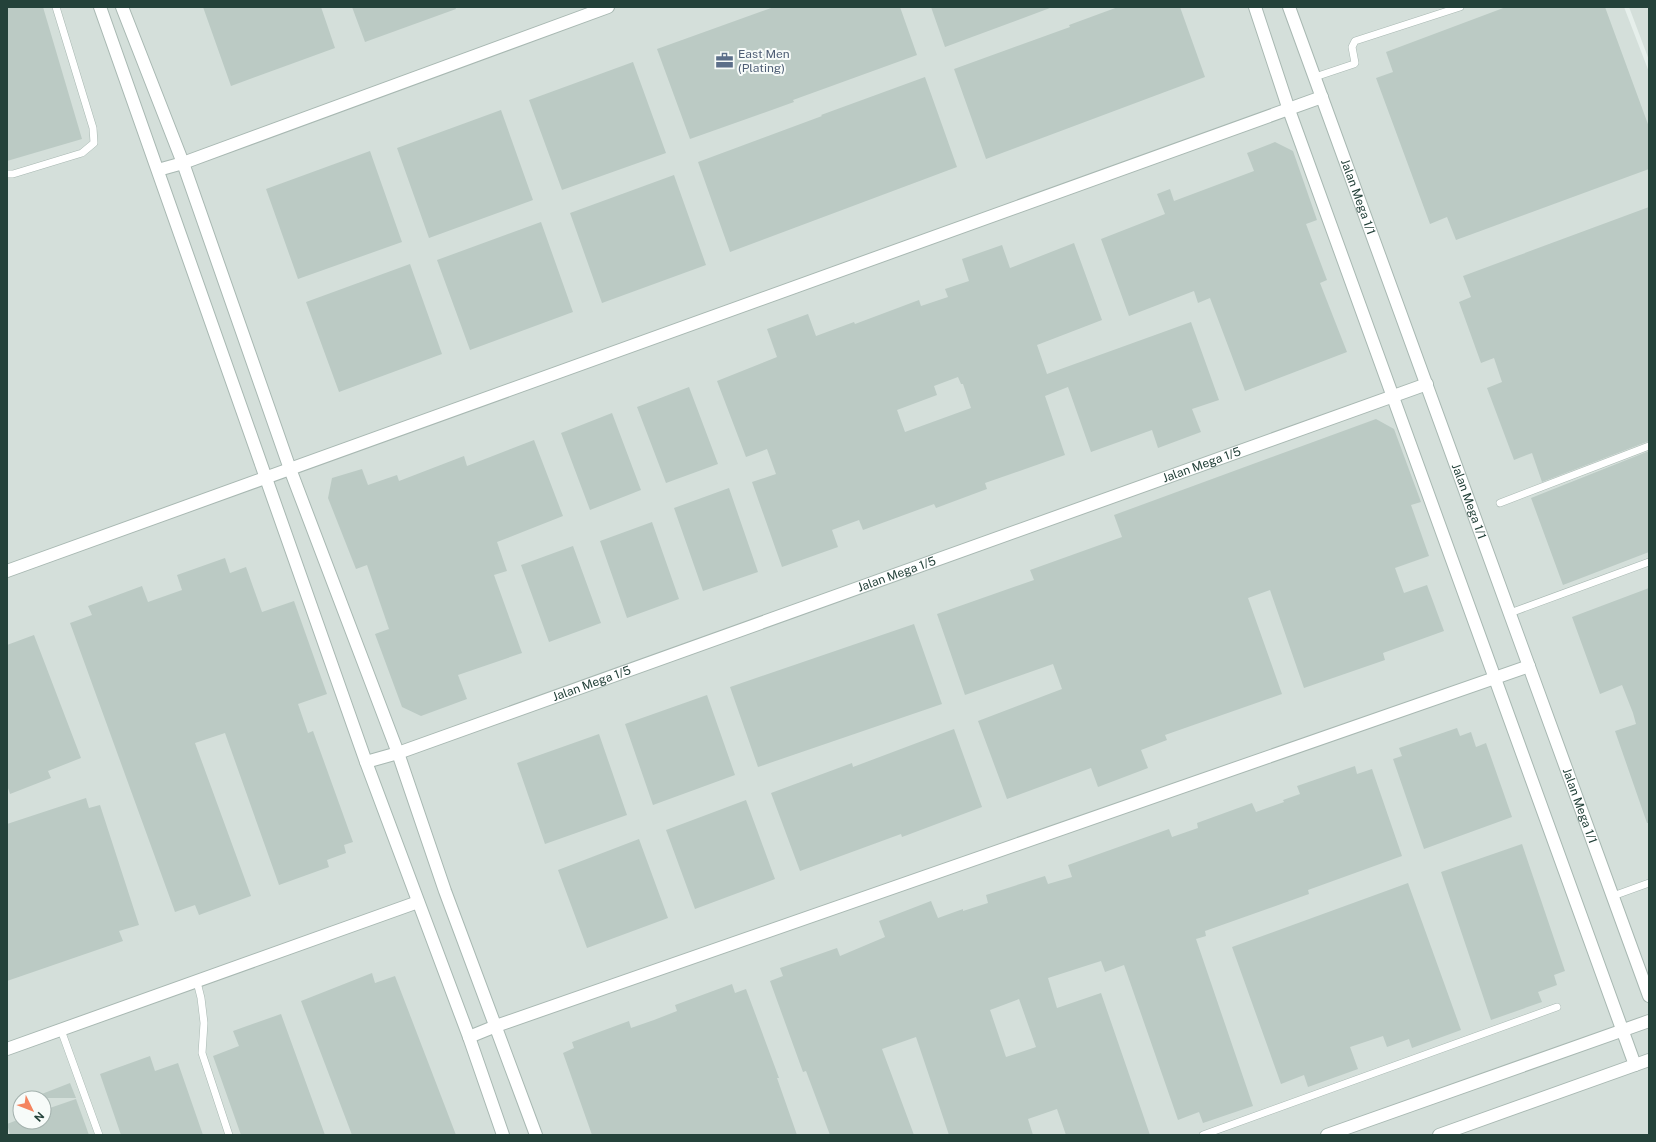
<svg xmlns="http://www.w3.org/2000/svg" width="1656" height="1142" font-family="'Public Sans',sans-serif">
	<style>
		.built { fill: #d4dfda; fill-rule: evenodd }
		.building { fill: #bbcac4; fill-rule: evenodd }
		.lines { fill: none; stroke-linecap: round; stroke-linejoin: round }
		.service-casing { stroke: #a8b8b2; stroke-width: 8 }
		.minor-casing { stroke: #a8b8b2; stroke-width: 14 }
		.service { stroke: #fff; stroke-width: 7 }
		.minor { stroke: #fff; stroke-width: 12 }
		.labels { text-anchor: middle; dominant-baseline: central; stroke-width: 4; stroke-linejoin: round; paint-order: stroke }
		.service-label { font-size: 12px; fill: #4e5e75; stroke: #f7fbf9; text-anchor: start }
		.street-label { font-size: 12px; fill: #24423a; stroke: #f7fbf9 }
	</style>
	<rect width="100%" height="100%" fill="#e6efeb"/>
	<path class="built" d="M7,7H1624L1649,72V1135H7ZM20,1098H44V1122H20Z
		M1629,7H1649V60Z"/>
	<path class="building" d="M7,7H43L82,139L7,161Z
		M203,7H321L335,48L231,86Z
		M352,7H455L456,9L365,42Z
		M774,7H900L917,55L793,100L794,102L690,139L657,49Z
		M931,7H1050V8L945,47Z
		M1118,7H1180L1205,77L986,159L954,69L1070,27L1069,25Z
		M1506,7H1605L1649,127V169L1456,240L1447,217L1430,224L1376,78L1393,72L1386,52Z
		M633,62L666,153L562,190L529,100Z
		M925,77L957,167L730,252L698,162L822,116L821,115Z
		M501,110L533,200L429,238L397,148Z
		M1275,142L1293,151L1317,220L1306,224L1327,280L1320,283L1347,352L1245,391L1210,298L1198,303L1194,291L1129,316L1101,239L1165,214L1157,194L1170,189L1174,201L1254,171L1247,153Z
		M370,151L402,242L298,279L266,189Z
		M674,175L706,265L602,303L570,213Z
		M1649,207V441L1542,482L1532,453L1514,460L1487,388L1502,382L1494,358L1481,363L1459,302L1471,297L1463,276Z
		M541,222L573,312L470,350L437,260Z
		M1074,243L1102,320L1037,345L1047,374L1191,322L1219,400L1192,409L1201,432L1158,448L1152,430L1091,452L1068,387L1045,396L1065,455L985,483L987,489L936,508L934,504L863,530L859,520L832,530L838,547L782,567L752,482L776,474L767,449L746,457L717,381L777,357L767,329L808,314L816,336L854,322L855,324L919,300L921,306L948,297L945,289L969,281L962,259L1002,245L1010,268ZM958,377L961,384H963L971,408L905,432L897,410L937,395L934,386Z
		M410,264L442,354L339,392L306,302Z
		M689,387L718,464L666,483L637,407Z
		M612,413L641,490L590,510L561,433Z
		M1376,419L1394,429L1421,502L1411,505L1429,556L1395,568L1404,593L1427,585L1444,631L1383,653L1385,660L1304,688L1270,590L1248,598L1282,694L1165,735L1167,740L1141,750L1148,768L1098,787L1091,768L1007,799L978,721L1062,689L1053,664L965,695L937,614L1034,580L1030,570L1122,537L1114,515Z
		M534,440L563,516L497,542L507,571L494,575L522,653L458,675L467,699L421,716L402,707L375,634L389,629L367,565L356,569L328,498L332,478L362,469L368,485L397,475L399,481L464,456L467,466Z
		M1649,451V552L1563,585L1531,498Z
		M729,488L758,572L703,591L674,508Z
		M652,522L679,599L627,618L600,541Z
		M573,546L601,623L549,642L521,565Z
		M225,558L230,573L246,567L262,612L294,601L327,694L298,704L308,733L313,731L353,842L344,845L346,853L327,860L329,867L279,885L225,733L195,743L251,896L199,915L195,905L175,912L70,623L92,615L88,606L142,586L148,602L182,590L177,575Z
		M1649,588V823H1647L1615,731L1636,724L1633,713L1622,685L1600,694L1572,617Z
		M914,624L942,704L758,767L730,687Z
		M34,635L81,758L48,771L51,778L10,794L7,785V645Z
		M707,695L735,775L653,805L625,724Z
		M1457,728L1460,736L1471,732L1476,747L1486,743L1512,817L1424,849L1393,759L1402,756L1399,748Z
		M954,729L982,807L902,837L901,834L800,871L771,793L852,763L853,767Z
		M599,734L627,815L545,844L517,763Z
		M1355,766L1357,774L1372,769L1402,856L1308,890L1309,894L1205,931L1206,936L1196,939L1253,1106L1203,1123L1199,1112L1178,1120L1124,965L1105,972L1101,961L1048,978L1057,1008L1101,993L1150,1135H1066L1057,1109L1028,1119L1033,1135H949L916,1037L882,1049L914,1135H830L806,1071L803,1072L770,981L783,976L780,968L837,948L840,956L885,937L879,921L931,901L938,918L963,909V911L988,903L986,895L1045,876L1048,884L1072,877L1068,865L1169,829L1172,837L1198,828L1197,823L1252,803L1256,812L1284,802L1283,800L1300,794L1297,786ZM1019,999L1036,1047L1006,1057L990,1010Z
		M86,798L89,808L100,805L139,925L119,931L123,941L7,981V824Z
		M746,800L775,879L695,909L666,830Z
		M639,839L668,918L587,948L558,870Z
		M1522,844L1565,971L1554,975L1557,985L1538,992L1542,1002L1491,1020L1441,872Z
		M1408,883L1461,1030L1412,1048L1409,1039L1387,1047L1383,1036L1350,1047L1358,1069L1308,1087L1304,1075L1281,1084L1232,947Z
		M372,973L375,983L395,976L456,1135H352L301,1001Z
		M732,984L735,993L746,989L779,1078H777L797,1135H592L563,1053L574,1048L572,1042L629,1021L631,1028L654,1020L677,1011L675,1005Z
		M281,1014L325,1135H241L213,1056L239,1046L233,1031Z
		M150,1056L155,1071L178,1063L203,1135H121L100,1074Z
		M70,1083L76,1098H34V1097Z
		M76,1099L89,1135H10L7,1124L20,1119V1122H44V1110Z"/>
	<g class="lines">
		<defs>
			<path id="service" d="M1315,77L1354,64L1355,63L1352,47L1355,41L1460,7
				M7,174H13L82,153L94,143L93,128L56,7
				M1500,503L1649,446
				M1510,613L1649,562
				M1613,896L1649,883
				M197,982L201,998L204,1023L202,1053L229,1135
				M61,1030L99,1135
				M1203,1135L1557,1007"/>
			<g id="minor">
				<path d="M100,7L366,762L469,1037L503,1135"/>
				<path d="M122,7L183,163L290,469L398,753L445,891L536,1135"/>
				<path d="M1255,7L1289,110L1635,1065"/>
				<path id="s1" d="M1289,7L1649,996"/>
				<path d="M158,170L183,163L608,7"/>
				<path d="M7,571L1322,97"/>
				<path id="s2" d="M366,762L398,753L1427,384"/>
				<path d="M469,1037L496,1026L1529,666"/>
				<path d="M7,1049L418,902"/>
				<path d="M1327,1135L1649,1021"/>
				<path d="M1439,1135L1649,1060"/>
			</g>
		</defs>
		<use href="#service" class="service-casing"/>
		<use href="#minor" class="minor-casing"/>
		<use href="#service" class="service"/>
		<use href="#minor" class="minor"/>
	</g>
	<defs>
		<symbol id="office-bare" viewBox="-9 -9 18 18"><path d="M-6-3h4V-5.5h4V-3h4V5H-6ZM-1-4.5V-3h2v-1.5ZM-6 0V1H6V0Z" fill="#5c6f8a" stroke="#f7fbf9" stroke-width="2.5" paint-order="stroke"/></symbol>
	</defs>
	<g fill-rule="evenodd">
		<use href="#office-bare" x="712" y="48" width="25" height="25"/>
	</g>
	<g class="labels">
		<g class="service-label">
			<text x="738" y="54">East Men<tspan x="738" dy="14">(Plating)</tspan></text>
		</g>
		<g class="street-label">
			<text stroke="none"><textPath href="#s1" startOffset="202">Jalan Mega 1/1</textPath></text>
			<text stroke="none"><textPath href="#s2" startOffset="887">Jalan Mega 1/5</textPath></text>
			<text stroke="none"><textPath href="#s1" startOffset="526">Jalan Mega 1/1</textPath></text>
			<text stroke="none"><textPath href="#s2" startOffset="563">Jalan Mega 1/5</textPath></text>
			<text stroke="none"><textPath href="#s2" startOffset="239">Jalan Mega 1/5</textPath></text>
			<text stroke="none"><textPath href="#s1" startOffset="850">Jalan Mega 1/1</textPath></text>
		</g>
	</g>
	<rect width="1656" height="1142" fill="none" stroke="#24423a" stroke-width="16"/>
	<g transform="translate(32 1110) rotate(133)"><circle r="19" fill="#f7fbf9" stroke="#a3b1ad"/>
	<path d="M0-3L7 15L0 10L-7 15Z" fill="#f4845f"/>
	<text y="-6" font-size="11" font-weight="bold" text-anchor="middle" fill="#24423a">N</text>
	</g>
</svg>
